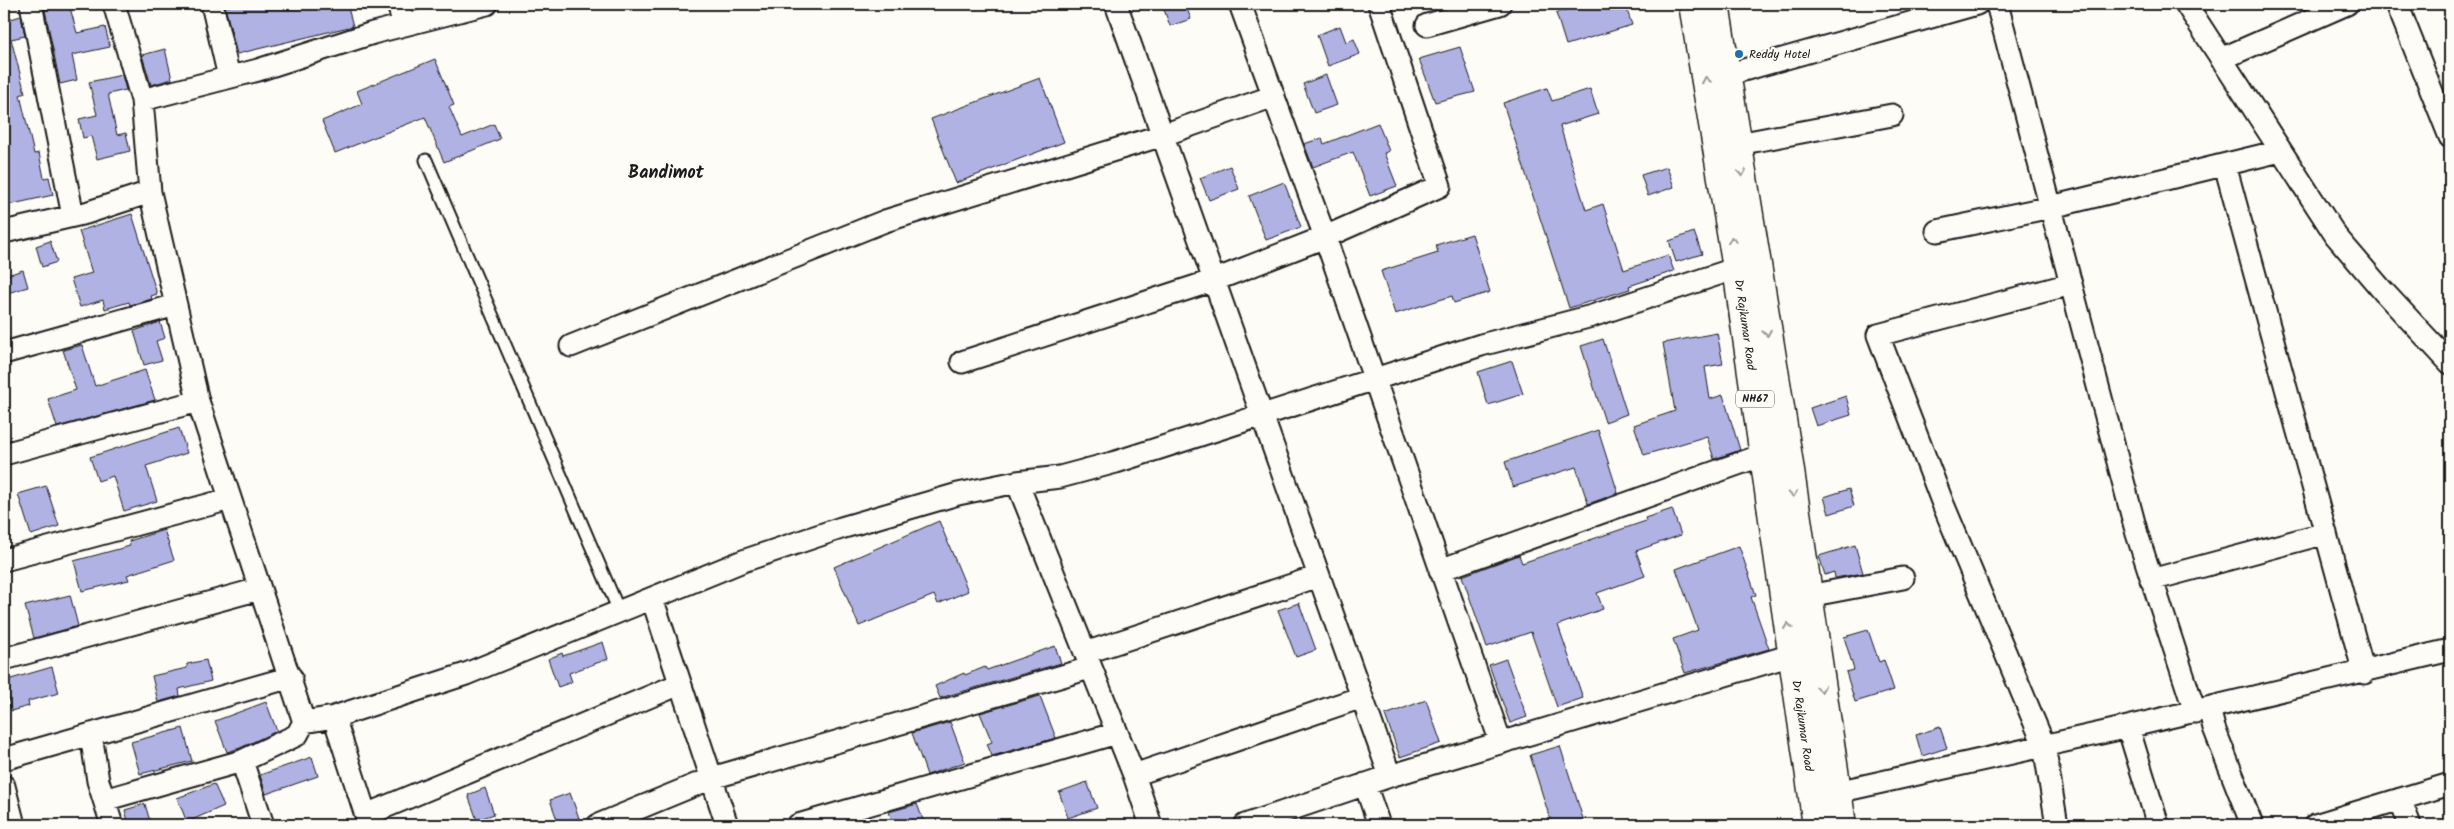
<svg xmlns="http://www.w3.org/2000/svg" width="2454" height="829" font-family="Kalam,sans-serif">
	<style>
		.building { fill: #afb2e3; stroke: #1c1c1c }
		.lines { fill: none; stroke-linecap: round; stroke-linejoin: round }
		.service-casing { stroke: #1c1c1c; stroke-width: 15 }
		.minor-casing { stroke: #1c1c1c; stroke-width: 25 }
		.trunk-casing { stroke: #1c1c1c; stroke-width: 31 }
		.service { stroke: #fdfcf7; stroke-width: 11 }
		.minor { stroke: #fdfcf7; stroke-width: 21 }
		.trunk { stroke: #fdfcf7; stroke-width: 28 }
		.oneway { stroke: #989794 }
		.poi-dot { fill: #1f6fb2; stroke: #fdfcf7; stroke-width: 2 }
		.labels { text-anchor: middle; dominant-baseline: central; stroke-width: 4.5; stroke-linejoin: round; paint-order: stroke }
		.shield { fill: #fdfcf7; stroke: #605f5e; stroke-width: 1 }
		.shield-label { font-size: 11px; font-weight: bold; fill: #1c1c1c }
		.poi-label { font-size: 12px; fill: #1c1c1c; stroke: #fdfcf7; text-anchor: start }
		.street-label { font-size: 12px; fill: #1c1c1c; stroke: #fdfcf7 }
		.district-label { font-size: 18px; font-weight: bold; fill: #1c1c1c; stroke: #fdfcf7 }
	</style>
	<rect width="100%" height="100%" fill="#fdfcf7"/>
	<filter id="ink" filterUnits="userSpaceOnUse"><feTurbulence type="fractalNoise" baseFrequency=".02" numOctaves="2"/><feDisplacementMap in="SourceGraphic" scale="10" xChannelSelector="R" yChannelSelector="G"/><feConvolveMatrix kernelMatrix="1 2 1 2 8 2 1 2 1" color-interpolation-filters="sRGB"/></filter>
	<g filter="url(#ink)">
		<path class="building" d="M69,4L77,33L105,27L110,47L72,55L77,80L60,84L45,10Z
			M238,4H347L353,26L237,54L225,7Z
			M1162,4H1185L1191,19L1170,26Z
			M1585,4H1625L1632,25L1566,45L1556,13Z
			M21,16L25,36L11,39L25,93L20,95L34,154L39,153L44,178L49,177L53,195L4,206V21Z
			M1340,26L1346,42L1354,39L1360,54L1328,66L1317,35Z
			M1460,47L1475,92L1435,102L1419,59Z
			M165,49L172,79L151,85L142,55Z
			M435,59L454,105L449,107L462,137L494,124L500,139L444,162L425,117L335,153L322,121L362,104L357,91Z
			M122,75L126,90L108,94L117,135L126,133L130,151L97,159L91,136L83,138L79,119L97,115L89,82Z
			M1326,75L1337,105L1314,113L1303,84Z
			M1040,78L1064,142L956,183L931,119Z
			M1547,88L1552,101L1590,89L1598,114L1560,126L1586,210L1603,204L1624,270L1668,255L1674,271L1629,286L1630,289L1569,308L1503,103Z
			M1378,123L1389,151L1384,153L1397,186L1370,196L1353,152L1313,167L1304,144L1322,138L1324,144Z
			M1230,166L1239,189L1209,200L1200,178Z
			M1667,167L1674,187L1648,196L1641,175Z
			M1284,182L1301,227L1266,240L1249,196Z
			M132,214L157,294L151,296L152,299L130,305L129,302L105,309L103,300L80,307L71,279L92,273L79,231Z
			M1694,232L1702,254L1676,262L1669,241Z
			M1472,234L1490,292L1454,303L1452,296L1395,314L1381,271L1438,253L1436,245Z
			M50,241L57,262L42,267L36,246Z
			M23,270L28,287L7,293L4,276Z
			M160,322L165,338L156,341L162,360L144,365L134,331Z
			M1717,333L1723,364L1705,367L1710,399L1723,395L1740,450L1714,459L1707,436L1644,455L1634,425L1675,411L1663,343Z
			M1603,339L1627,414L1605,422L1581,346Z
			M82,345L95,386L145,370L155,400L57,427L48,399L76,390L63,350Z
			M1512,361L1523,394L1488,405L1478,372Z
			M1846,396L1851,415L1816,426L1810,408Z
			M179,428L187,453L146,466L157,501L124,511L113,476L98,481L90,457Z
			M1598,430L1618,493L1588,504L1576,467L1513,487L1505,462Z
			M46,486L59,526L31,535L18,494Z
			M1849,489L1854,506L1829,514L1824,497Z
			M1672,509L1681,535L1636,551L1645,576L1597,593L1603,609L1558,625L1583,698L1557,707L1531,632L1487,647L1462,576L1519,555L1522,563L1646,521L1645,518Z
			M939,521L968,591L938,604L934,595L859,626L834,567Z
			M164,530L174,560L127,575L129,580L82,591L74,561L130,546L129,541Z
			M1855,545L1863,573L1835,578L1834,572L1825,575L1819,556Z
			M1739,546L1756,595L1751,597L1769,649L1685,673L1673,639L1698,630L1676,569Z
			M70,595L78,626L34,638L25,606Z
			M1299,603L1316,650L1296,657L1278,610Z
			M1868,630L1879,662L1884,660L1894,690L1855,702L1846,672L1854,670L1844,637Z
			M603,642L608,659L569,673L572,682L558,687L548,659L562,653L563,656Z
			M1055,646L1061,663L940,698L935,686L964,673L965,675L985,667L987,670Z
			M1506,659L1527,717L1510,723L1489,665Z
			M206,660L211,681L179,689L180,696L158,702L152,676L187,668V664Z
			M52,667L59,693L28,701L29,706L11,711L4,681Z
			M1040,696L1056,738L992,756L987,744L992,742L980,713Z
			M1426,700L1441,743L1400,757L1385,715Z
			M266,702L277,731L240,748L227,752L215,721Z
			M950,722L965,762L927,775L912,733Z
			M1940,727L1947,748L1922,756L1916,735Z
			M183,728L192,761L140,774L131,742Z
			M1560,746L1585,825H1552L1530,755Z
			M312,757L318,776L266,794L260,775Z
			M1087,782L1097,808L1068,818L1059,792Z
			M214,784L224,806L187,822L177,798Z
			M485,788L494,814L477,820L468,795Z
			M570,793L579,818L559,825L550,800Z
			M145,804L151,825H129L125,810Z
			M917,804L925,825H894L889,812Z"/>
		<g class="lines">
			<defs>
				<path id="service" d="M426,160L619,611"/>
				<path id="minor" d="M31,4L73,216
					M114,4L142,100L150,192L198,401L304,722L334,717L466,674L743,561L841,528L958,494L1017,482L1060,477L1116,462L1481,345L1592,316L1737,268L1751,267
					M212,4L229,77
					M398,4L404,25
					M1116,4L1390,776
					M1240,4L1325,237L1501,743
					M1997,4L2137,534L2195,712
					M2186,4L2336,236L2383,291L2450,363
					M2397,4L2450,137
					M1427,25L1500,4
					M2221,59L2347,4
					M1726,75L1977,4
					M142,100L258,70L373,33L487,4
					M1738,144L1892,115
					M2225,165L2364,673
					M1937,231L2051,207L2280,151
					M4,232L86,213L150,192
					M571,346L885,221L1163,135L1274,96
					M4,353L176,305
					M962,362L1215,280L1325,237L1440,186L1379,4
					M4,454L198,401
					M1017,482L1134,775L1151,825
					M4,560L230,499
					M1440,570L1763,455
					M2151,580L2326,533
					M1808,596L1903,578
					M652,598L727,825
					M1085,653L1319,576
					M4,659L259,589
					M2209,708L2214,728L2252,825
					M334,717L369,825
					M2128,727L2158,825
					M91,734L98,781L112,825
					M4,759L291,677
					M242,761L263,825
					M1134,775L1362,697
					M1365,784L1379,825
					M4,786L14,825
					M1837,792L2128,727L2450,650
					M2400,799L2410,825
					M104,800L242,761L297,735L304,722
					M366,815L680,684
					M598,825L712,778L1090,668
					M798,825L1117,733
					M1245,825L1390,776L1792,655
					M2057,825L2044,745L1943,504L1878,335L2071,284
					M2315,825L2450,784"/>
				<g id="trunk">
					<path id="s1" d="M1693,4L1737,268L1817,825"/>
					<path d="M1715,4L1787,451L1842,825"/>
				</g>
			</defs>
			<use href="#service" class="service-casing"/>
			<use href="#minor" class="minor-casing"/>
			<use href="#trunk" class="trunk-casing"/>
			<use href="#service" class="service"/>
			<use href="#minor" class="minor"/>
			<use href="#trunk" class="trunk"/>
		</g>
		<defs><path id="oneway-chevron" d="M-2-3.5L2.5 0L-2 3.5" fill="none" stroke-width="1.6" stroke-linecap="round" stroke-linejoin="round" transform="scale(1.25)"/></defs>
		<g class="oneway">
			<use href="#oneway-chevron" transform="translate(1706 80) rotate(-99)"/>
			<use href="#oneway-chevron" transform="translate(1742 173) rotate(81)"/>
			<use href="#oneway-chevron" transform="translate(1732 240) rotate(-100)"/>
			<use href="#oneway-chevron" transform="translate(1767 333) rotate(81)"/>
			<use href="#oneway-chevron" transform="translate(1793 494) rotate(82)"/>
			<use href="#oneway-chevron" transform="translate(1788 626) rotate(-97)"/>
			<use href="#oneway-chevron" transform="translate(1821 689) rotate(81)"/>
		</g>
	</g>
	<circle class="poi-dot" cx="1739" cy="54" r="5"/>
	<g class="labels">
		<rect class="shield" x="1736" y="390.5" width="38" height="17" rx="4"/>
		<g class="shield-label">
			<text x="1755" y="399">NH67</text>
		</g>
		<g class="poi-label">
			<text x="1749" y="54">Reddy Hotel</text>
		</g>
		<g class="street-label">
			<text stroke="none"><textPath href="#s1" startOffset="325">Dr Rajkumar Road</textPath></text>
			<text stroke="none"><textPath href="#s1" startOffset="730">Dr Rajkumar Road</textPath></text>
		</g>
		<g class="district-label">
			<text x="666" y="173">Bandimot</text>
		</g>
	</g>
	<rect width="2454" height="829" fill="none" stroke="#fdfcf7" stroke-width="20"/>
	<rect x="10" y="10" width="2434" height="809" fill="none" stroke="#1c1c1c" stroke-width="2" filter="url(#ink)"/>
</svg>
